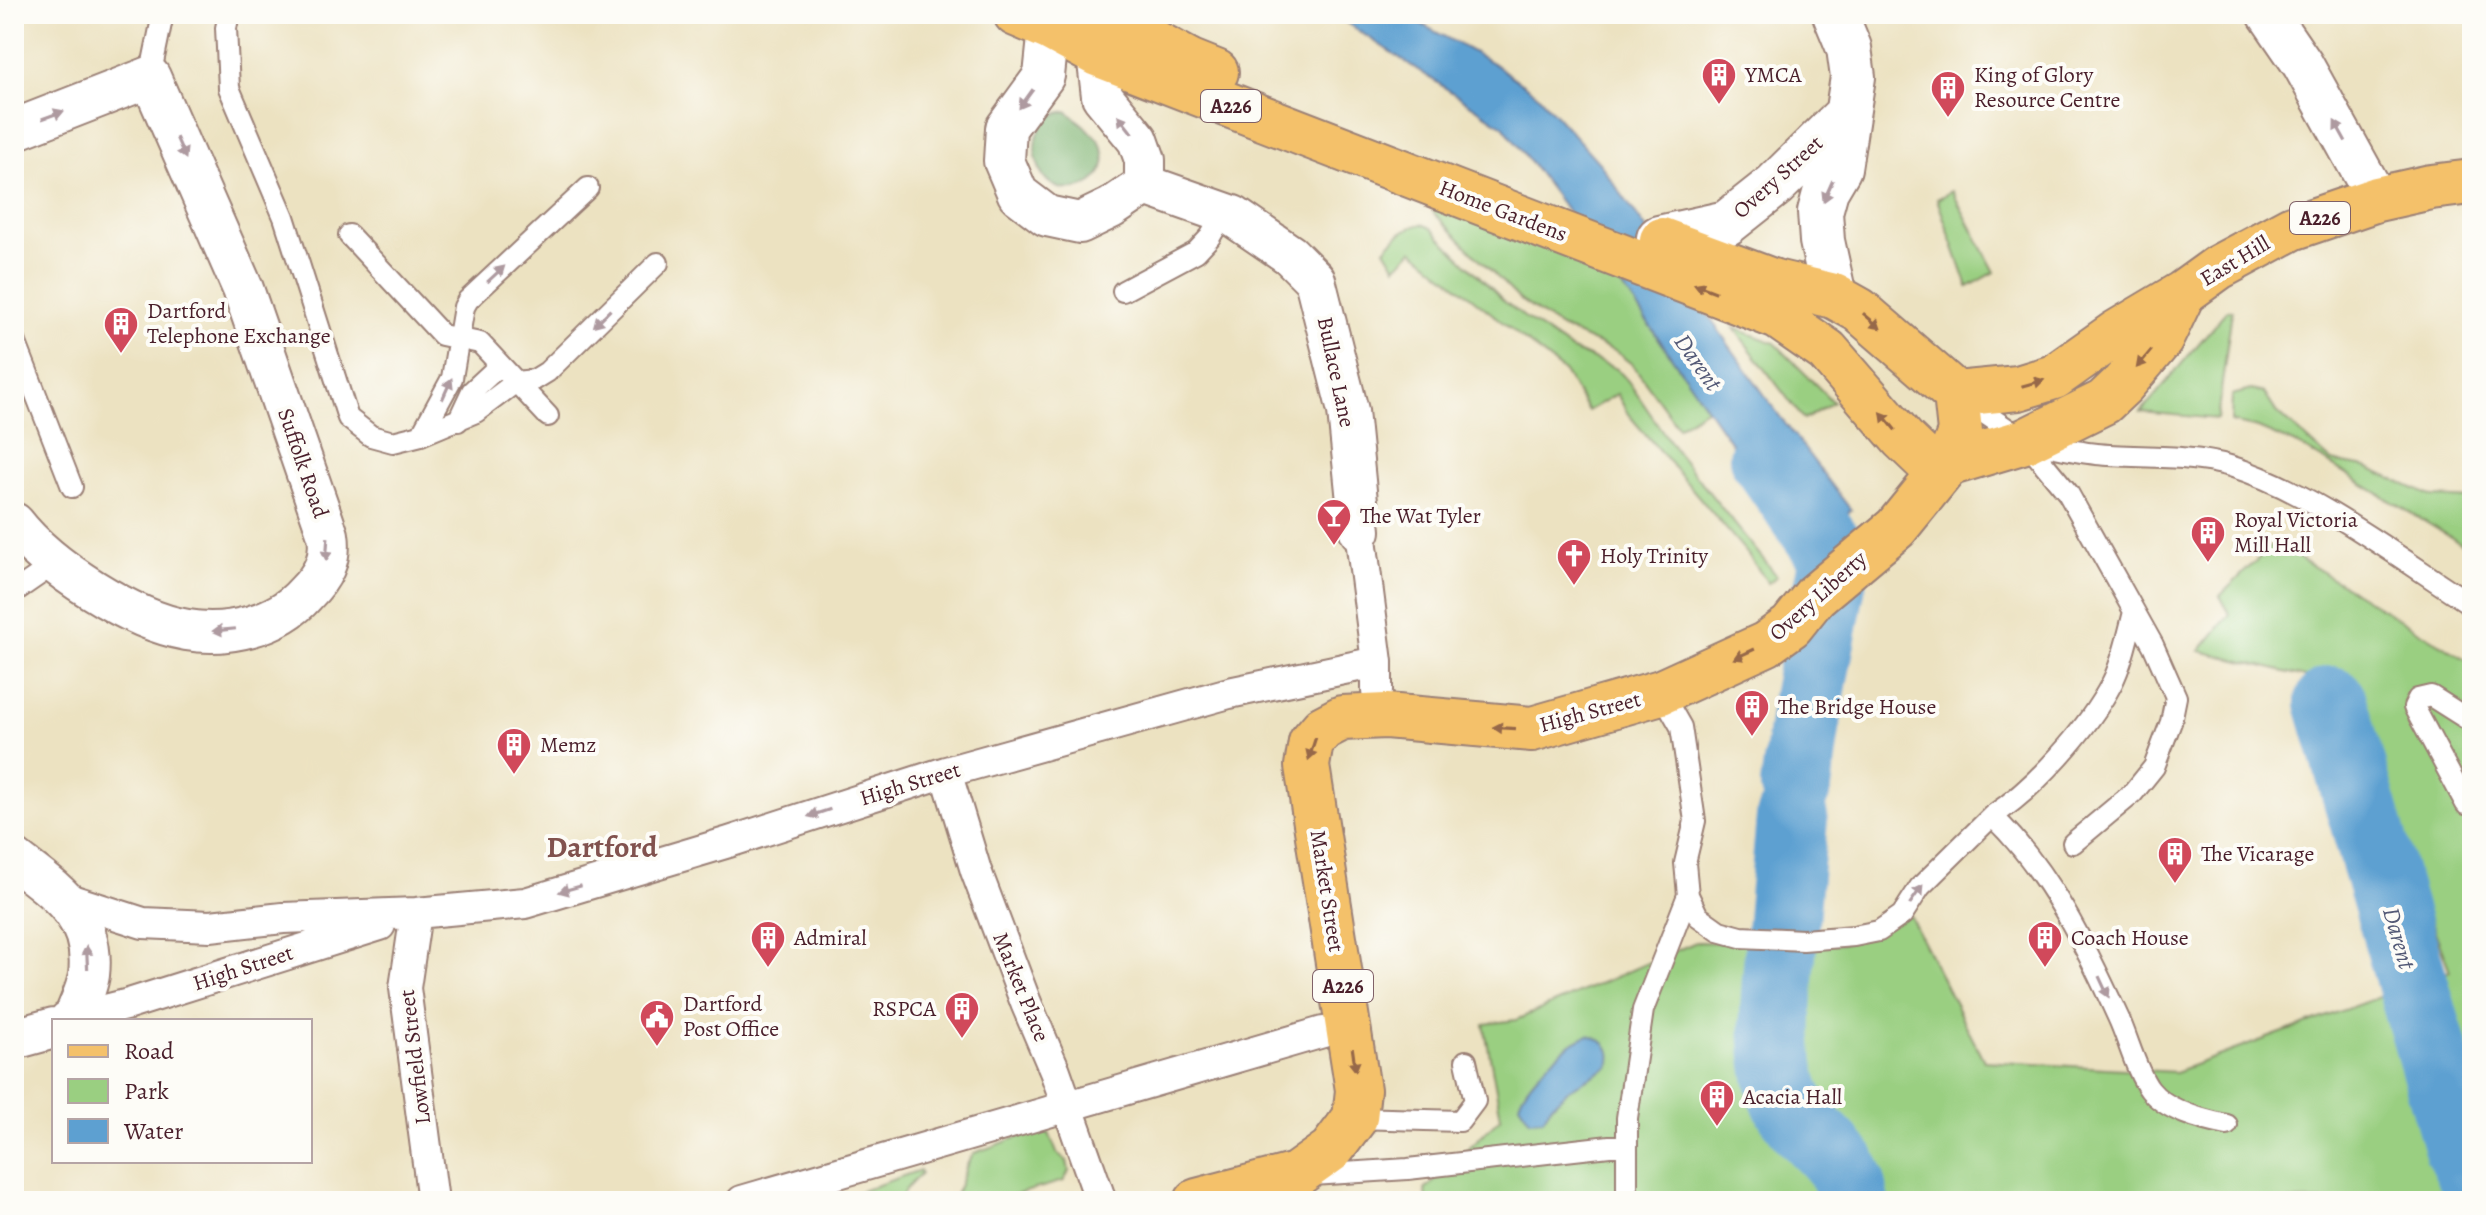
<svg xmlns="http://www.w3.org/2000/svg" width="2486" height="1215" font-family="Alegreya,serif">
	<style>
		.green { fill: #9acf81; stroke: #727756; stroke-width: 2 }
		.forest { fill: #7bb26f; stroke: #62684d; stroke-width: 2 }
		.water { fill: #5da0d1; stroke: #54607e; stroke-width: 2 }
		.lines { fill: none; stroke-linecap: round; stroke-linejoin: round }
		.river { stroke: #5da0d1; stroke-width: 72 }
		.service-casing { stroke: #9b8076; stroke-width: 24 }
		.pedestrian-casing { stroke: #9b8076; stroke-width: 34 }
		.minor-casing { stroke: #9b8076; stroke-width: 44 }
		.tertiary-casing { stroke: #9b8076; stroke-width: 48 }
		.primary-casing { stroke: #9b8076; stroke-width: 48 }
		.service { stroke: #fff; stroke-width: 20 }
		.pedestrian { stroke: #fff; stroke-width: 30 }
		.minor { stroke: #fff; stroke-width: 40 }
		.tertiary { stroke: #fff; stroke-width: 44 }
		.primary { stroke: #f4c16b; stroke-width: 44 }
		.oneway { fill: #ae9aa0 }
		.oneway2 { fill: #966848 }
		.labels { text-anchor: middle; dominant-baseline: central; stroke-width: 8; stroke-linejoin: round; paint-order: stroke }
		.shield { fill: #fdfcf7; stroke: #806168; stroke-width: 2 }
		.shield-label { font-size: 20px; font-weight: bold; fill: #4a1f2b }
		.poi-label { font-size: 22px; fill: #4a1f2b; stroke: #fdfcf7; text-anchor: start }
		.street-label { font-size: 22px; fill: #4a1f2b; stroke: #fdfcf7 }
		.water-label { font-size: 24px; font-style: italic; fill: #535976; stroke: #fdfcf7 }
		.district-label { font-size: 30px; font-weight: bold; fill: #81524e; stroke: #fdfcf7 }
	</style>
	<rect width="100%" height="100%" fill="#fdfcf7"/>
	<filter id="ink" filterUnits="userSpaceOnUse"><feTurbulence type="fractalNoise" baseFrequency=".0125" numOctaves="2"/><feDisplacementMap in="SourceGraphic" scale="16" xChannelSelector="R" yChannelSelector="G"/><feConvolveMatrix kernelMatrix="1 2 1 2 8 2 1 2 1" color-interpolation-filters="sRGB"/></filter>
	<filter id="wash" filterUnits="userSpaceOnUse"><feTurbulence type="fractalNoise" baseFrequency=".006" numOctaves="4" result="noise"/><feDisplacementMap in="SourceGraphic" scale="32" xChannelSelector="R" yChannelSelector="G"/><feGaussianBlur stdDeviation="1.8" result="paint"/><feColorMatrix in="noise" values="0 0 0 0 0 0 0 0 0 0 0 0 0 0 0 0 0 1.4 0 .05"/><feComposite in="paint" operator="in"/></filter>
	<g filter="url(#wash)">
		<rect width="100%" height="100%" fill="#ece2c1"/>
		<path class="green" d="M1952,191L1995,272L1968,287L1937,199Z
			M1437,203L1612,271L1707,408L1678,427L1633,365L1615,351L1560,327L1520,300L1433,212Z
			M1422,224L1431,228L1505,302L1528,320L1572,350L1617,369L1628,381L1678,454L1777,576L1768,583L1746,552L1628,414L1617,394L1588,411L1564,372L1413,250L1396,267L1385,249C1396,236 1404,228 1422,224Z
			M2227,310L2232,311L2217,419L2141,412Z
			M1734,328L1775,343L1833,402L1804,420Z
			M2251,390L2264,393L2275,410L2331,461L2366,467L2433,497L2472,499V550L2300,446L2258,428L2231,422L2232,395Z
			M2274,543L2472,663V1201H1428L1425,1190L1501,1117L1484,1024L1516,1020L1696,942L1841,944L1910,916L1984,1061L2175,1072L2450,971L2353,717L2338,685L2200,651L2230,614L2220,596Z
			M1038,1130L1049,1133L1057,1153L1067,1161L1069,1171L1064,1181L992,1201H951C963,1186 964,1164 974,1153Z
			M920,1170L921,1173L905,1190L900,1201H847L855,1193Z"/>
		<path class="forest" d="M1067,111C1077,120 1091,130 1099,141C1125,182 1054,212 1039,167C1035,157 1033,148 1037,137C1043,121 1049,114 1067,111Z"/>
		<path class="water" d="M1333,14H1403L1493,63L1537,94L1600,164L1781,418L1851,510L1810,546L1756,479L1612,271L1503,126Z
			M1589,1035C1607,1041 1614,1049 1609,1067L1569,1089L1552,1105L1543,1119L1530,1120L1519,1104C1524,1083 1568,1040 1589,1035Z"/>
		<g class="lines">
			<path class="river" d="M1765,457L1835,557L1808,699L1796,786
				M2331,702L2460,1148L2472,1172
				M1792,818C1788,868 1783,917 1779,966C1776,1008 1771,1053 1785,1094C1800,1139 1849,1148 1853,1201"/>
		</g>
	</g>
	<g filter="url(#ink)">
		<g class="lines">
			<defs>
				<path id="service" d="M229,14L226,28L229,88L284,217L348,418L371,436L393,442L421,435L476,412L516,382L534,380L547,372L658,263
					M150,77L163,14
					M349,235L442,335L480,343L548,416
					M1123,291L1196,252L1210,237L1224,213
					M14,338L72,487
					M1962,398L2025,441L2068,493L2153,645L2176,697L2171,722L2154,767L2133,793L2073,843
					M458,421L472,391L500,365
					M421,435L452,378L464,307L468,300L588,188
					M2037,443C2056,447 2076,452 2096,454C2139,458 2189,454 2230,466C2312,491 2399,558 2472,605
					M14,592L56,563
					M1661,692L1681,727L1695,821L1685,863L1688,895L1698,916L1719,931L1741,937L1803,940L1854,936L1879,931L1902,915L1920,887L1992,816C2049,870 2086,947 2118,1017C2128,1038 2136,1072 2150,1090C2167,1111 2202,1120 2227,1125
					M2472,722L2431,696L2418,699L2414,707L2466,804L2472,801
					M1992,816C2035,788 2088,729 2112,683C2123,661 2128,635 2134,612
					M1355,1118L1460,1121L1475,1101L1466,1061
					M1312,1175L1408,1169L1627,1144
					M1627,1201V1118L1643,1010L1688,895"/>
				<path id="pedestrian" d="M1360,531L1377,662V691
					M946,772L976,871L1026,1003L1055,1071L1101,1201
					M65,898L143,923L210,926L283,918L416,913L525,903L729,842L946,772L1229,693L1377,662
					M416,913L405,988L433,1201
					M74,1018L129,1004L380,925
					M742,1201L1323,1032"/>
				<path id="minor" d="M2268,14L2303,65L2377,199
					M1049,28L1044,76L1006,128L1004,161L1018,194L1047,216L1080,223L1111,208L1145,185V160L1138,140L1102,96L1097,54
					M14,130L150,77L243,289L328,535C332,560 322,577 305,594C278,625 227,637 187,630C132,621 48,567 14,523
					M1145,185L1233,216L1290,255L1315,280L1348,411L1360,531
					M14,859C55,891 96,915 89,975C87,989 79,1005 74,1018L69,1021
					M14,1039L54,1028"/>
				<path id="tertiary" d="M1659,238L1727,223L1775,185L1845,116
					M1834,296L1822,241L1820,212L1826,190L1839,168L1853,77L1849,48L1835,14"/>
				<path id="primary" d="M1016,14L1049,28L1097,54L1778,317L1827,351L1903,439L1926,461L1948,464L2025,441L2104,402L2123,384L2161,339L2183,293
					M1102,14L1191,62L1216,72
					M1662,240L1775,282L1834,296L1859,310L1956,394
					M1956,394L2018,388L2054,377L2116,333L2183,293L2219,267L2292,228L2377,199L2431,187L2472,182
					M1197,1201L1296,1175L1331,1150L1355,1118L1358,1090L1307,766L1311,742L1323,728L1342,718L1386,716L1532,729L1661,692L1766,644L1791,626L1815,596L1896,528L1948,464L1960,432L1956,394"/>
			</defs>
			<use href="#service" class="service-casing"/>
			<use href="#pedestrian" class="pedestrian-casing"/>
			<use href="#minor" class="minor-casing"/>
			<use href="#tertiary" class="tertiary-casing"/>
			<use href="#primary" class="primary-casing"/>
			<use href="#service" class="service"/>
			<use href="#pedestrian" class="pedestrian"/>
			<use href="#minor" class="minor"/>
			<use href="#tertiary" class="tertiary"/>
			<use href="#primary" class="primary"/>
		</g>
		<defs><path id="oneway-solid" d="M-6-.8H1V-3.2L6.5 0L1 3.2V.8H-6Z" transform="scale(2)"/></defs>
		<g class="oneway">
			<use href="#oneway-solid" transform="translate(1026 99) rotate(126)"/>
			<use href="#oneway-solid" transform="translate(53 115) rotate(-20)"/>
			<use href="#oneway-solid" transform="translate(1125 124) rotate(-128)"/>
			<use href="#oneway-solid" transform="translate(2340 131) rotate(-119)"/>
			<use href="#oneway-solid" transform="translate(181 148) rotate(66)"/>
			<use href="#oneway-solid" transform="translate(1828 191) rotate(114)"/>
			<use href="#oneway-solid" transform="translate(496 274) rotate(-43)"/>
			<use href="#oneway-solid" transform="translate(602 318) rotate(135)"/>
			<use href="#oneway-solid" transform="translate(447 389) rotate(-66)"/>
			<use href="#oneway-solid" transform="translate(327 549) rotate(94)"/>
			<use href="#oneway-solid" transform="translate(224 630) rotate(174)"/>
			<use href="#oneway-solid" transform="translate(819 813) rotate(162)"/>
			<use href="#oneway-solid" transform="translate(570 889) rotate(164)"/>
			<use href="#oneway-solid" transform="translate(1916 895) rotate(-55)"/>
			<use href="#oneway-solid" transform="translate(87 957) rotate(-93)"/>
			<use href="#oneway-solid" transform="translate(2104 987) rotate(65)"/>
		</g>
		<g class="oneway2">
			<use href="#oneway-solid" transform="translate(1705 288) rotate(-159)"/>
			<use href="#oneway-solid" transform="translate(1872 321) rotate(41)"/>
			<use href="#oneway-solid" transform="translate(2144 359) rotate(130)"/>
			<use href="#oneway-solid" transform="translate(2033 383) rotate(-16)"/>
			<use href="#oneway-solid" transform="translate(1888 421) rotate(-129)"/>
			<use href="#oneway-solid" transform="translate(1744 654) rotate(155)"/>
			<use href="#oneway-solid" transform="translate(1504 728) rotate(-177)"/>
			<use href="#oneway-solid" transform="translate(1312 749) rotate(108)"/>
			<use href="#oneway-solid" transform="translate(1354 1060) rotate(82)"/>
		</g>
	</g>
	<defs>
		<symbol id="building-pin" viewBox="-11 -11 22 30"><path d="M0 17L-7.5 6A9.5 9.5 0 1 1 7.5 6Z" fill="#d1495b" stroke="#fdfcf7"/><path d="M-4-6H4V6H1V3H-1V6H-4ZM-2.5-4.3h1.7v1.8h-1.7ZM.8-4.3h1.7v1.8H.8ZM-2.5-1h1.7V.8h-1.7ZM.8-1h1.7V.8H.8Z" fill="#fff"/></symbol>
		<symbol id="bar-pin" viewBox="-11 -11 22 30"><path d="M0 17L-7.5 6A9.5 9.5 0 1 1 7.5 6Z" fill="#d1495b" stroke="#fdfcf7"/><path d="M-6-5H6L.8 .8V4.5H3.5V6h-7V4.5H-.8V.8Z" fill="#fff"/></symbol>
		<symbol id="church-pin" viewBox="-11 -11 22 30"><path d="M0 17L-7.5 6A9.5 9.5 0 1 1 7.5 6Z" fill="#d1495b" stroke="#fdfcf7"/><path d="M-1.2-6h2.4v3.5h3.3v2.4h-3.3V6h-2.4V-.1h-3.3v-2.4h3.3Z" fill="#fff"/></symbol>
		<symbol id="civic-pin" viewBox="-11 -11 22 30"><path d="M0 17L-7.5 6A9.5 9.5 0 1 1 7.5 6Z" fill="#d1495b" stroke="#fdfcf7"/><path d="M-.6-6.5H3V-4.5H.6V-3L4-1V1h2V6H-6V1h2V-1L-.6-3ZM-1.2 2.5V6h2.4V2.5Z" fill="#fff"/></symbol>
	</defs>
	<g fill-rule="evenodd">
		<use href="#building-pin" x="1699" y="55" width="40" height="54"/>
		<use href="#building-pin" x="1928" y="68" width="40" height="54"/>
		<use href="#building-pin" x="101" y="304" width="40" height="54"/>
		<use href="#bar-pin" x="1314" y="496" width="40" height="54"/>
		<use href="#building-pin" x="2188" y="513" width="40" height="54"/>
		<use href="#church-pin" x="1554" y="536" width="40" height="54"/>
		<use href="#building-pin" x="1732" y="687" width="40" height="54"/>
		<use href="#building-pin" x="494" y="725" width="40" height="54"/>
		<use href="#building-pin" x="2155" y="834" width="40" height="54"/>
		<use href="#building-pin" x="748" y="918" width="40" height="54"/>
		<use href="#building-pin" x="2025" y="918" width="40" height="54"/>
		<use href="#building-pin" x="942" y="989" width="40" height="54"/>
		<use href="#civic-pin" x="637" y="997" width="40" height="54"/>
		<use href="#building-pin" x="1697" y="1077" width="40" height="54"/>
	</g>
	<g class="labels">
		<g class="shield">
			<rect x="1201" y="90" width="60" height="32" rx="6"/>
			<rect x="2290" y="202" width="60" height="32" rx="6"/>
			<rect x="1313" y="970" width="60" height="32" rx="6"/>
		</g>
		<g class="shield-label">
			<text x="1231" y="106">A226</text>
			<text x="2320" y="218">A226</text>
			<text x="1343" y="986">A226</text>
		</g>
		<g class="poi-label">
			<text x="1745" y="75">YMCA</text>
			<text x="1974" y="75">King of Glory<tspan x="1974" dy="25">Resource Centre</tspan></text>
			<text x="147" y="311">Dartford<tspan x="147" dy="25">Telephone Exchange</tspan></text>
			<text x="1360" y="516">The Wat Tyler</text>
			<text x="2234" y="520">Royal Victoria<tspan x="2234" dy="25">Mill Hall</tspan></text>
			<text x="1600" y="556">Holy Trinity</text>
			<text x="1778" y="707">The Bridge House</text>
			<text x="540" y="745">Memz</text>
			<text x="2201" y="854">The Vicarage</text>
			<text x="794" y="938">Admiral</text>
			<text x="2071" y="938">Coach House</text>
			<text x="683" y="1004">Dartford<tspan x="683" dy="25">Post Office</tspan></text>
			<text x="936" y="1009" text-anchor="end">RSPCA</text>
			<text x="1743" y="1097">Acacia Hall</text>
		</g>
		<g class="street-label">
			<text transform="translate(1778 177) rotate(-42)">Overy Street</text>
			<text transform="translate(1503 211) rotate(21)">Home Gardens</text>
			<text transform="translate(2235 261) rotate(-31)">East Hill</text>
			<text transform="translate(1336 372) rotate(78)">Bullace Lane</text>
			<text transform="translate(303 463) rotate(71)">Suffolk Road</text>
			<text transform="translate(1818 596) rotate(-42)">Overy Liberty</text>
			<text transform="translate(1590 712) rotate(-15)">High Street</text>
			<text transform="translate(910 784) rotate(-17)">High Street</text>
			<text transform="translate(1327 891) rotate(81)">Market Street</text>
			<text transform="translate(243 968) rotate(-18)">High Street</text>
			<text transform="translate(1021 987) rotate(68)">Market Place</text>
			<text transform="translate(415 1057) rotate(-97)">Lowfield Street</text>
		</g>
		<g class="water-label">
			<text transform="translate(1698 362) rotate(55)">Darent</text>
			<text transform="translate(2399 938) rotate(74)">Darent</text>
		</g>
		<g class="district-label">
			<text x="602" y="847">Dartford</text>
		</g>
	</g>
	<rect width="2486" height="1215" fill="none" stroke="#fdfcf7" stroke-width="48"/>
	<rect x="52" y="1019" width="260" height="144" fill="#fdfcf7" stroke="#b5a4a5" stroke-width="2"/>
	<rect x="68" y="1045" width="40" height="12" fill="#f4c16b" stroke="#b5a4a5" stroke-width="2"/>
	<text x="124" y="1059" font-size="24" fill="#4a1f2b">Road</text>
	<rect x="68" y="1079" width="40" height="24" fill="#9acf81" stroke="#b5a4a5" stroke-width="2"/>
	<text x="124" y="1099" font-size="24" fill="#4a1f2b">Park</text>
	<rect x="68" y="1119" width="40" height="24" fill="#5da0d1" stroke="#b5a4a5" stroke-width="2"/>
	<text x="124" y="1139" font-size="24" fill="#4a1f2b">Water</text>
</svg>
